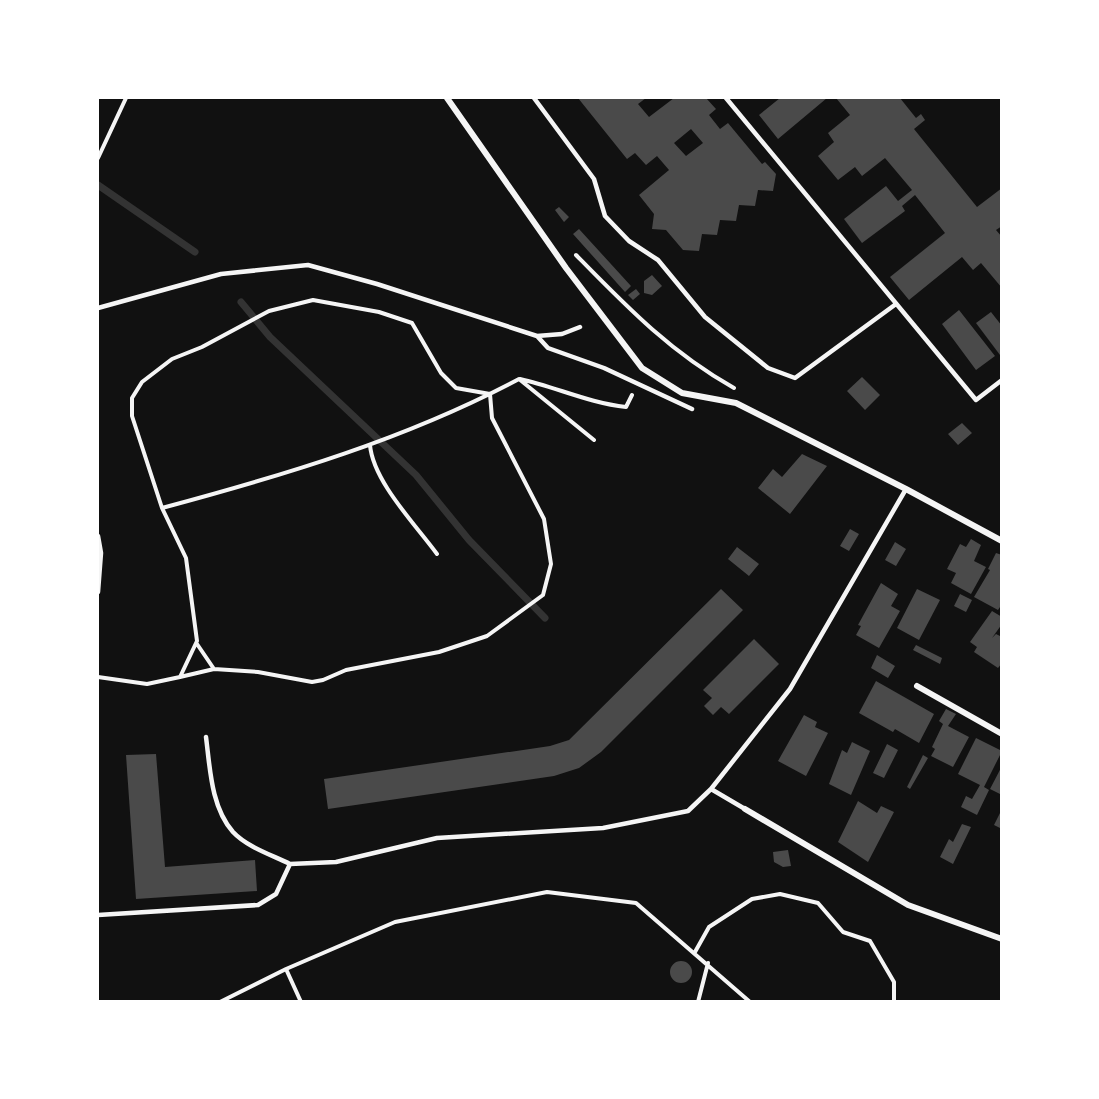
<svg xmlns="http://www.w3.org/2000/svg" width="1099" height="1099" font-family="'Titillium Web',sans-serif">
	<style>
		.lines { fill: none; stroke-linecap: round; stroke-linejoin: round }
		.stream { stroke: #333; stroke-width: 7 }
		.building { fill: #4a4a4a; fill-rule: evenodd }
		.path { stroke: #f5f5f5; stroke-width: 4 }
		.service { stroke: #f5f5f5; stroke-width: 4.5 }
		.minor { stroke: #f5f5f5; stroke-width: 6 }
	</style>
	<rect width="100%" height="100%" fill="#111"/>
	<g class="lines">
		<path class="stream" d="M98,185L195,252
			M241,302L270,337L416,475L469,540L545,618"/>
	</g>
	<path class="building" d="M578,98H646L638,104L649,117L674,98H706L716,109L709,115L720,129L728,123L762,164L765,162L776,174L773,191L758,190L755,206L739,205L736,221L720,220L717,235L702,234L699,251L683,250L666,230L652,229L654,214L639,195L669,170L657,156L646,165L635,153L627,159ZM691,129L703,143L686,156L674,143Z
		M780,98H827L778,139L759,115Z
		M836,98H900L916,118L921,114L925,120L914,129L977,207L1002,188V226L996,230L1002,237V288L981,263L973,270L962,257L909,300L890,277L945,233L915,195L902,206L905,211L862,243L844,219L886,186L898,201L912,190L885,158L862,176L855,167L838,180L818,156L834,142L828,133L850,115Z
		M559,207L569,217L564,222L555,210Z
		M579,229L631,286L625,292L573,234Z
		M652,275L662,286L652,295L644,293V281Z
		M636,289L640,294L633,300L628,295Z
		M959,310L995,356L976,370L942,324Z
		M991,312L1002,326L1000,355L976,323Z
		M862,377L880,395L865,410L847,391Z
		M962,423L972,433L958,445L948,434Z
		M802,454L827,466L790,514L758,488L773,469L782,477Z
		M850,529L859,534L849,551L840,546Z
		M971,539L981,545L974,561L986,567L971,594L951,583L956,573L947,569L960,544L966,547Z
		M895,542L906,549L896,566L885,560Z
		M737,547L759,564L749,576L728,559Z
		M996,553L1002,555V604L998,610L974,597L990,570L988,569Z
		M881,583L898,594L891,606L900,611L879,648L856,635L861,626L858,625Z
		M721,589L743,610L601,752L579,768L554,776L328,809L324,779L550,746L569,740Z
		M917,589L940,600L919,640L897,628Z
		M960,594L972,600L966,612L954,606Z
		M992,611L1002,617V624L992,638L996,634L1002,637V663L998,668L974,652L977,647L970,642Z
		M754,639L779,664L729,714L721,707L713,715L704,706L712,698L703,690Z
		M916,645L942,658L940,664L913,650Z
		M877,655L895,666L888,678L871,668Z
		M876,681L934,714L919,743L895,729L893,732L859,713Z
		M946,709L956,714L948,726L969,737L953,767L931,756L935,749L932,747L943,724L939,721Z
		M804,715L817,722L815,727L828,733L806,776L778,761Z
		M976,738L1002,751L984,787L989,790L977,815L961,807L966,796L972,799L980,785L958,774Z
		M852,742L870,751L851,795L829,784L842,750L847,753Z
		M887,744L898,750L884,778L873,773Z
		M156,754L165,867L255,860L257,891L136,899L126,755Z
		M923,755L928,758L910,789L907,787Z
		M1002,766V795L990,789Z
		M858,801L877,813L881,806L894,812L868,862L838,842Z
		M1002,809V824L1000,828L994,825Z
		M962,824L971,827L953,864L940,857L949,839L953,842Z
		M788,850L791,866L783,867L774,862L773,852Z
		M670 972a11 11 0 1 1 22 0a11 11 0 1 1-22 0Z"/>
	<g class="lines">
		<path class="path" d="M98,158L126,98
			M576,255C626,306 670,352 734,388
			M520,379C556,387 589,403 626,407L632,395
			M370,445C373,481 415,524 437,554
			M162,508L132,416V398L142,382L172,359L202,347L269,311L313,300L379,312L412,323L441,373L456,388L490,394L492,418L544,519L551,564L543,595L487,636L439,652L346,670L323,680L312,682L258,672L214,669L180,677
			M197,644L214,669
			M98,677L147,684L180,677L197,641L186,558L162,508C285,475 406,439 519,379L594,440
			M695,952L709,927L752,899L780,894L818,903L843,932L870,941L894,982V1002
			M286,969L301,1002
			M220,1002L286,969L395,922L547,892L636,903L750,1002
			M698,1002L708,963"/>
		<path class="service" d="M534,98L594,179L605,216L629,241L658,260L705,317L768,368L795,378L896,304
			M726,98L976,400L1002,380
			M98,308L221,274L308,265L377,284L537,336L548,348L604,368L692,409
			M537,336L562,334L580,327
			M98,536L101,553L98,592
			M206,737C210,768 211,807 233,832C247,847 272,855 290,864
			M711,789L790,689L906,489
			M98,915L258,905L276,894L290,864L336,862L437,838L603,828L688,811L711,789L745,809"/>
		<path class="minor" d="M447,98L566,268L642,368L682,393L736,403L906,489L1002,541
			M917,686L1002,734
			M745,809L908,905L1002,939"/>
	</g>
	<rect width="1099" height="1099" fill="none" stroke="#ffffff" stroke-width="198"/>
</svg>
